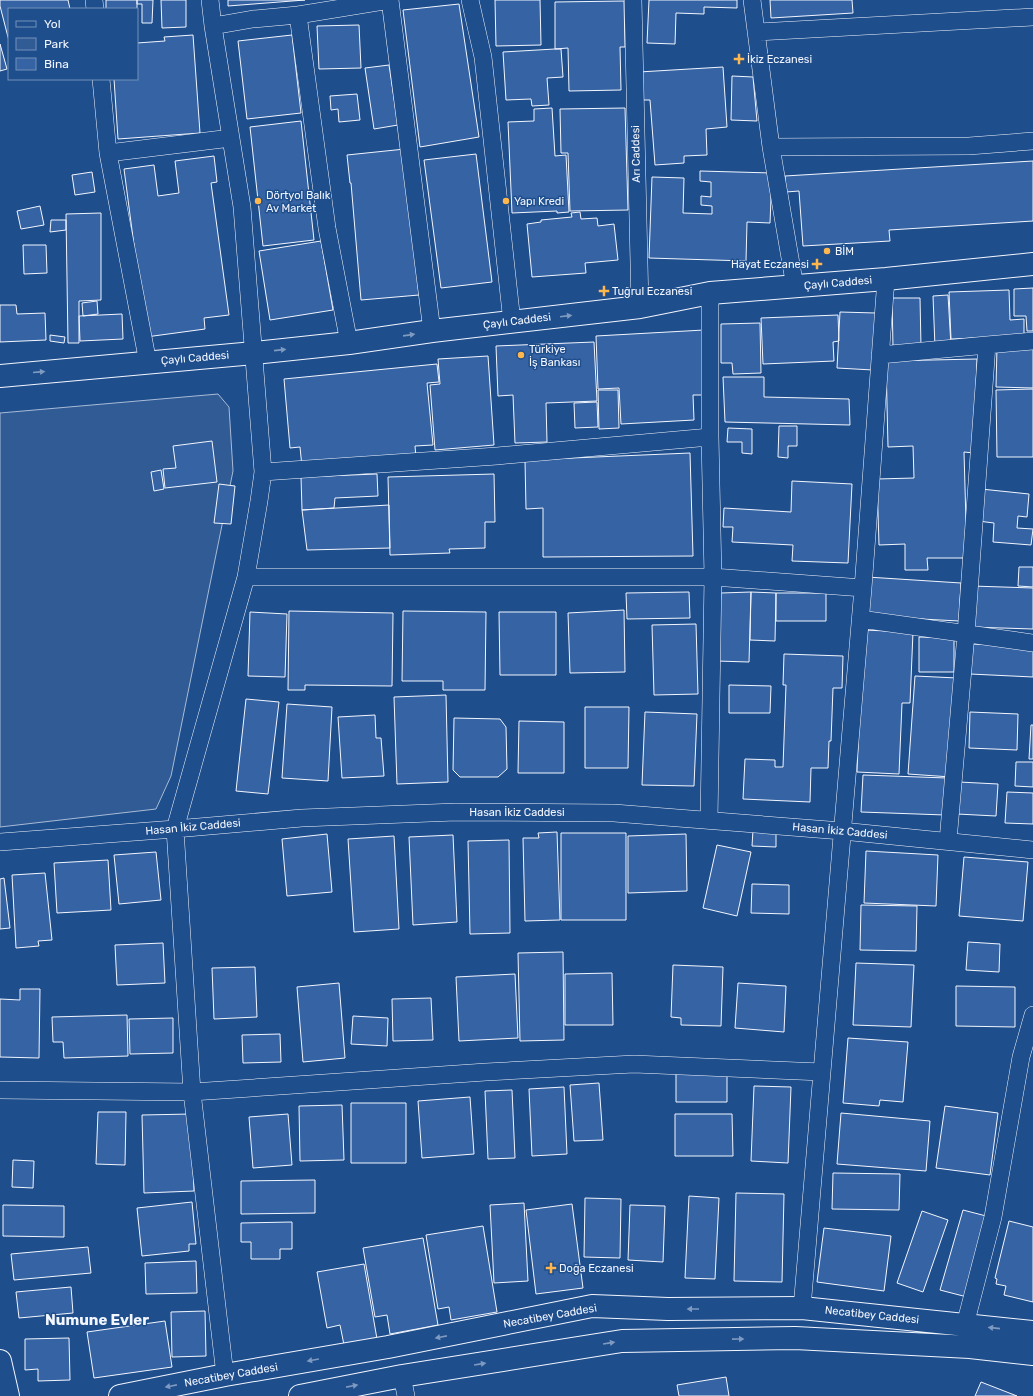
<svg xmlns="http://www.w3.org/2000/svg" width="1033" height="1396" font-family="Rubik,sans-serif">
	<style>
		.green { fill: #305b95; stroke: #a8bbd7 }
		.building { fill: #3563a3; stroke: #f2f6ff }
		.lines { fill: none; stroke-linecap: round; stroke-linejoin: round }
		.street-casing { stroke: #f2f6ff; stroke-width: 18 }
		.secondary-casing { stroke: #f2f6ff; stroke-width: 24 }
		.street { stroke: #1f4e8c; stroke-width: 17 }
		.secondary { stroke: #1f4e8c; stroke-width: 22 }
		.oneway { fill: #7e9ac0 }
		.poi-dot { fill: #ffb74d; stroke: #1f4e8c; stroke-width: 1.5 }
		.labels { text-anchor: middle; dominant-baseline: central; stroke-width: 3; stroke-linejoin: round; paint-order: stroke }
		.poi-label { font-size: 11px; fill: #f2f6ff; stroke: #1f4e8c; text-anchor: start }
		.street-label { font-size: 11px; fill: #f2f6ff; stroke: #1f4e8c }
		.district-label { font-size: 15px; font-weight: bold; fill: #f2f6ff; stroke: #1f4e8c }
	</style>
	<rect width="100%" height="100%" fill="#1f4e8c"/>
	<path class="green" d="M218,394L229,407L233,471L171,776L156,809L0,827V413Z"/>
	<path class="building" d="M0,0H68L70,9H9V41L0,6Z
		M106,0H137V9H106Z
		M137,0H153L152,23H142V4H137Z
		M161,0H186V27L162,28Z
		M228,0H305L228,6Z
		M495,0H540L541,45L496,46Z
		M649,0H737V8L704,7V14L676,13L675,44L647,43Z
		M770,0H852L853,13L771,18Z
		M624,1L625,47H620L621,90L569,91L568,48L555,49V2Z
		M459,4L479,137L420,147L403,10Z
		M359,25L361,68L319,69L317,26Z
		M193,35L200,133L118,139L114,79H137V43L165,41L164,37Z
		M292,35L301,113L247,119L238,41Z
		M0,44L7,69L0,71Z
		M555,49H561L563,77L547,78L549,105L532,106L531,99L506,100L503,52Z
		M389,65L398,125L374,129L365,68Z
		M723,67L727,127L706,129L707,155L684,156V163L655,165L650,100H641L639,72Z
		M732,76L753,77L757,121L731,120Z
		M357,94L360,120L339,122L338,109L331,110L330,96Z
		M552,108L555,156L566,155L569,212L557,213V211L512,213L508,122L534,121V109Z
		M625,108L628,210L570,211L568,153H561L560,109Z
		M301,121L314,240L263,246L250,127Z
		M405,149L419,295L361,300L351,183H350L347,155Z
		M476,154L492,282L441,288L424,160Z
		M214,156L217,182L211,183L229,315L204,318L205,329L146,337L124,169L154,165L158,196L179,193L175,161Z
		M1033,161V221L889,230L890,241L803,246L799,191L786,192L785,176Z
		M700,171L772,173L770,223L747,222L746,261L649,258L652,177L684,178L683,213L712,214V206L701,205V196L711,197V182L700,181Z
		M92,172L95,192L75,195L72,175Z
		M40,206L44,225L21,229L17,211Z
		M580,212L581,219L597,218L598,226L614,224L618,260L585,263L586,273L532,277L527,224L541,222V220L572,217L571,213Z
		M101,213V300L79,301V343H68L66,214Z
		M51,220H66V230L50,232Z
		M321,241L333,310L270,320L259,251Z
		M23,245H46L47,273L24,274Z
		M1033,288V331H1027L1026,316H1014V289Z
		M1009,290L1010,320L1024,319V336L951,339L949,292Z
		M948,295L951,346L935,347L933,296Z
		M892,298H920L921,347H893Z
		M97,301L98,314L83,316L82,303Z
		M0,305H16L17,314L45,313L46,340L0,342Z
		M840,312L876,313L873,370L837,368Z
		M122,314L123,339L80,341L79,316Z
		M838,315L839,341L833,342L834,361L763,364L761,318Z
		M760,323L761,373L733,374L732,363H721V324Z
		M704,330L708,395H693L694,420L621,424L619,388L598,389L596,336Z
		M50,335L65,337L64,343L50,341Z
		M594,342L597,401L546,403L547,442L515,443L513,395L498,396L496,346Z
		M997,347L1033,348V388L996,387Z
		M488,356L494,445L435,450L430,385L440,384L438,359Z
		M977,359L974,453L964,452L966,522L964,558H927L928,570H905V544L879,545L877,479L914,478L913,446L888,447L886,361Z
		M437,364L439,382L427,383L433,445L415,446L416,457L302,467L300,447L290,448L284,379Z
		M723,377H764V397L849,399L850,425L725,422Z
		M1033,389V457H997L996,390Z
		M598,390H618L619,428L599,429Z
		M597,402L598,427L575,428L574,403Z
		M779,426H797V446H788V458L778,457Z
		M728,428L752,429V454L742,453V442H727Z
		M212,441L217,482L165,488L163,469L176,468L173,446Z
		M690,453L693,556L543,557V508L526,509L525,460Z
		M161,470L164,489L154,491L151,472Z
		M377,474L378,496L335,498L334,508L302,510L301,477Z
		M494,474L495,522H485V548L449,549L450,553L390,555L388,477Z
		M792,481L852,484L848,563L792,561L793,545L732,542L733,527H723L724,508L791,512Z
		M219,484L235,486L231,524L214,523Z
		M981,489L1029,494L1027,517L1018,516L1017,528L1033,529L1031,545L993,542L994,523L978,521Z
		M389,505L390,548L307,550L302,510Z
		M1019,567H1033V587L1018,586Z
		M867,577L961,583L959,621L865,616Z
		M972,586L1033,588V629L970,627Z
		M689,592L690,618L627,619L626,593Z
		M751,592L749,662L717,661L721,593Z
		M751,592L776,593L775,641L750,640Z
		M776,593H826V621H776Z
		M624,610L625,672L570,673L568,613Z
		M289,611L393,613L392,686L305,685V690H288Z
		M403,611L486,612L485,690H443V681H402Z
		M250,612L287,614L285,677L248,676Z
		M499,612H556V675H500Z
		M696,624L698,694L654,695L652,625Z
		M863,630L913,632L910,703H902L899,774L857,772Z
		M919,637L954,638V672H919Z
		M971,644L1033,646V677L970,674Z
		M784,654L843,656L842,688H833L831,741H829L828,768H811L810,802L743,799L745,759L775,760V767H783L786,685H783Z
		M915,676L957,678L951,777L908,774Z
		M729,685L771,686L770,713H729Z
		M446,695L448,782L397,784L394,697Z
		M246,699L279,702L268,794L236,791Z
		M287,704L332,707L328,781L282,778Z
		M585,707H629L628,768H585Z
		M645,712L697,714L694,786L642,785Z
		M970,712L1018,714L1017,750L969,748Z
		M375,715L376,738H381L384,776L342,778L338,717Z
		M454,718L500,719L506,727L507,769L498,777H460L453,770Z
		M519,721L564,722V773H518Z
		M1031,725H1033V759H1029Z
		M1016,762H1033V787L1015,786Z
		M863,775L947,778L945,815L861,812Z
		M959,782L998,784L996,816L957,814Z
		M1007,792L1033,793V824L1005,823Z
		M753,830L776,831V847L752,846Z
		M557,832L560,920L525,921L523,838H539L538,833Z
		M561,833H626V920H561Z
		M327,834L332,892L287,896L282,839Z
		M686,834L687,891L628,893V836Z
		M453,835L457,922L413,925L409,837Z
		M394,836L399,929L354,932L348,839Z
		M509,840L510,933L470,934L468,841Z
		M717,845L751,852L737,916L703,908Z
		M866,851L938,855L936,906L864,903Z
		M156,852L161,900L119,904L114,855Z
		M964,857L1028,862L1023,921L959,916Z
		M108,860L111,910L57,913L54,863Z
		M45,873L52,940L38,941L39,946L16,948L12,875Z
		M4,878L10,928L0,929V879Z
		M752,884L789,885V914L751,913Z
		M861,905L917,906L916,951L860,950Z
		M968,942L1000,944L999,972L966,970Z
		M163,943L165,983L117,985L115,945Z
		M563,952L564,1040L520,1041L518,953Z
		M856,963L914,965L911,1027L853,1025Z
		M673,965L723,967L721,1026L681,1025V1018L671,1017Z
		M255,967L257,1017L214,1019L212,968Z
		M612,973L613,1025H565V974Z
		M515,974L518,1038L459,1041L456,977Z
		M339,983L345,1058L303,1062L297,987Z
		M738,983L786,986L784,1032L735,1028Z
		M956,986L1015,987V1027L956,1026Z
		M20,989H40L39,1058L0,1057V999L20,1000Z
		M431,998L433,1040L393,1041L392,999Z
		M127,1015L128,1056L64,1058L63,1042H53L52,1017Z
		M353,1016L388,1018L387,1046L351,1044Z
		M173,1018V1053L130,1054L129,1019Z
		M280,1034L281,1062L243,1063L242,1035Z
		M848,1038L908,1042L903,1102L880,1100L879,1106L843,1103Z
		M676,1072H727V1102H676Z
		M599,1083L603,1140L574,1141L570,1085Z
		M754,1086L791,1087L788,1163L751,1161Z
		M564,1087L567,1154L532,1156L529,1089Z
		M512,1090L515,1158L488,1159L485,1091Z
		M470,1097L474,1154L422,1158L418,1101Z
		M351,1103H406V1163H351Z
		M342,1105L344,1160L300,1161L299,1106Z
		M945,1106L998,1113L990,1175L936,1168Z
		M98,1112H126L125,1165L96,1164Z
		M841,1113L930,1121L926,1171L837,1164Z
		M191,1114L194,1191L144,1193L142,1115Z
		M288,1114L292,1165L253,1168L249,1117Z
		M675,1114H732L733,1156H675Z
		M13,1160L34,1161L33,1188L12,1187Z
		M833,1173L900,1174L899,1210L832,1209Z
		M315,1180V1213L241,1214V1181Z
		M736,1193L784,1194L782,1282L734,1281Z
		M689,1196L719,1198L715,1279L685,1278Z
		M585,1198L621,1199L620,1258L584,1257Z
		M192,1202L196,1244H189V1251L142,1256L137,1208Z
		M524,1203L528,1281L494,1283L490,1205Z
		M572,1204L583,1288L536,1294L526,1210Z
		M3,1205L64,1206V1237L3,1236Z
		M630,1205L665,1206L663,1262L628,1260Z
		M963,1210L990,1217L967,1297L940,1290Z
		M922,1211L948,1220L923,1292L897,1283Z
		M1009,1221L1033,1227V1302L1004,1295L1006,1286L996,1284L997,1279L995,1278Z
		M292,1222V1249H280V1259H251V1242H241V1223Z
		M483,1226L497,1312L451,1320L449,1307L438,1309L426,1235Z
		M824,1228L891,1236L884,1291L817,1282Z
		M423,1238L438,1325L390,1334L387,1315L375,1317L363,1248Z
		M88,1247L91,1273L14,1280L11,1254Z
		M196,1261L197,1293L146,1294L145,1263Z
		M364,1264L377,1339L344,1345L340,1325L327,1328L317,1272Z
		M71,1287L73,1313L19,1318L16,1292Z
		M205,1311L206,1356L172,1357L171,1312Z
		M165,1321L172,1367L94,1378L87,1332Z
		M69,1338L70,1380L38,1381V1369L25,1370V1339Z
		M726,1377L729,1396H679L677,1385Z
		M981,1382L1017,1396H975Z"/>
	<g class="lines">
		<defs>
			<path id="street" d="M94,0L95,9
				M210,0L213,26L242,207L263,472L259,501L246,577L175,829L192,1092L225,1375
				M390,0L432,331
				M470,0L483,57L512,322
				M633,0L640,307
				M752,0L771,147L795,287
				M298,15L327,228L349,343
				M213,26L253,19L298,15L390,0
				M756,32L1033,17
				M101,79L108,153L148,363
				M771,147L969,146L1033,141
				M108,153L231,138
				M880,355L987,345
				M263,472L497,456L710,437
				M246,577H713L863,588
				M860,619L1033,643
				M709,820L713,577L710,437V293
				M948,841L966,634L987,345L1033,341
				M0,842L175,829L302,818L456,812L614,813L842,831L1033,850
				M0,1090L192,1092L486,1072L634,1064L822,1072
				M802,1308L863,588L886,279
				M965,1325L993,1217L1021,1057L1033,1015
				M402,1376L406,1396"/>
			<path id="secondary" d="M0,376L254,353L349,343L432,331L640,307L710,293L886,279L1033,264
				M0,1361L8,1396
				M120,1396L225,1375L388,1347L592,1306L668,1309L802,1308L1033,1332
				M300,1396L402,1376L622,1341L795,1338L970,1347L1033,1354"/>
		</defs>
		<use href="#street" class="street-casing"/>
		<use href="#secondary" class="secondary-casing"/>
		<use href="#street" class="street"/>
		<use href="#secondary" class="secondary"/>
	</g>
	<defs><path id="oneway-solid" d="M-6-.8H1V-3.2L6.5 0L1 3.2V.8H-6Z"/></defs>
	<g class="oneway">
		<use href="#oneway-solid" transform="translate(566 316) rotate(-7)"/>
		<use href="#oneway-solid" transform="translate(409 335) rotate(-8)"/>
		<use href="#oneway-solid" transform="translate(280 350) rotate(-6)"/>
		<use href="#oneway-solid" transform="translate(39 372) rotate(-5)"/>
		<use href="#oneway-solid" transform="translate(693 1309) rotate(180)"/>
		<use href="#oneway-solid" transform="translate(994 1328) rotate(-174)"/>
		<use href="#oneway-solid" transform="translate(441 1337) rotate(169)"/>
		<use href="#oneway-solid" transform="translate(738 1339) rotate(-1)"/>
		<use href="#oneway-solid" transform="translate(609 1343) rotate(-9)"/>
		<use href="#oneway-solid" transform="translate(313 1360) rotate(170)"/>
		<use href="#oneway-solid" transform="translate(480 1364) rotate(-9)"/>
		<use href="#oneway-solid" transform="translate(171 1386) rotate(169)"/>
		<use href="#oneway-solid" transform="translate(352 1386) rotate(-11)"/>
	</g>
	<g class="poi-dot">
		<path d="M737 53h4v4h4v4h-4v4h-4v-4h-4v-4h4z"/>
		<circle cx="258" cy="201" r="4"/>
		<circle cx="506" cy="201" r="4"/>
		<circle cx="827" cy="251" r="4"/>
		<path d="M815 258h4v4h4v4h-4v4h-4v-4h-4v-4h4z"/>
		<path d="M602 285h4v4h4v4h-4v4h-4v-4h-4v-4h4z"/>
		<circle cx="521" cy="355" r="4"/>
		<path d="M549 1262h4v4h4v4h-4v4h-4v-4h-4v-4h4z"/>
	</g>
	<g class="labels">
		<g class="poi-label">
			<text x="747" y="59">İkiz Eczanesi</text>
			<text x="266" y="195">Dörtyol Balık<tspan x="266" dy="13">Av Market</tspan></text>
			<text x="514" y="201">Yapı Kredi</text>
			<text x="835" y="251">BİM</text>
			<text x="809" y="264" text-anchor="end">Hayat Eczanesi</text>
			<text x="612" y="291">Tuğrul Eczanesi</text>
			<text x="529" y="349">Türkiye<tspan x="529" dy="13">İş Bankası</tspan></text>
			<text x="559" y="1268">Doğa Eczanesi</text>
		</g>
		<g class="street-label">
			<text transform="translate(636 154) rotate(-91)">Arı Caddesi</text>
			<text transform="translate(838 283) rotate(-5)">Çaylı Caddesi</text>
			<text transform="translate(517 321) rotate(-7)">Çaylı Caddesi</text>
			<text transform="translate(195 358) rotate(-5)">Çaylı Caddesi</text>
			<text x="517" y="812">Hasan İkiz Caddesi</text>
			<text transform="translate(193 827) rotate(-5)">Hasan İkiz Caddesi</text>
			<text transform="translate(840 831) rotate(5)">Hasan İkiz Caddesi</text>
			<text transform="translate(872 1315) rotate(6)">Necatibey Caddesi</text>
			<text transform="translate(550 1316) rotate(-10)">Necatibey Caddesi</text>
			<text transform="translate(231 1375) rotate(-10)">Necatibey Caddesi</text>
		</g>
		<g class="district-label">
			<text x="97" y="1320">Numune Evler</text>
		</g>
	</g>
	<rect x="8" y="8" width="130" height="72" fill="#1f4e8c" stroke="#7391ba"/>
	<rect x="16" y="21" width="20" height="6" fill="#1f4e8c" stroke="#7391ba"/>
	<text x="44" y="28" font-size="12" fill="#f2f6ff">Yol</text>
	<rect x="16" y="38" width="20" height="12" fill="#305b95" stroke="#7391ba"/>
	<text x="44" y="48" font-size="12" fill="#f2f6ff">Park</text>
	<rect x="16" y="58" width="20" height="12" fill="#3563a3" stroke="#7391ba"/>
	<text x="44" y="68" font-size="12" fill="#f2f6ff">Bina</text>
</svg>
